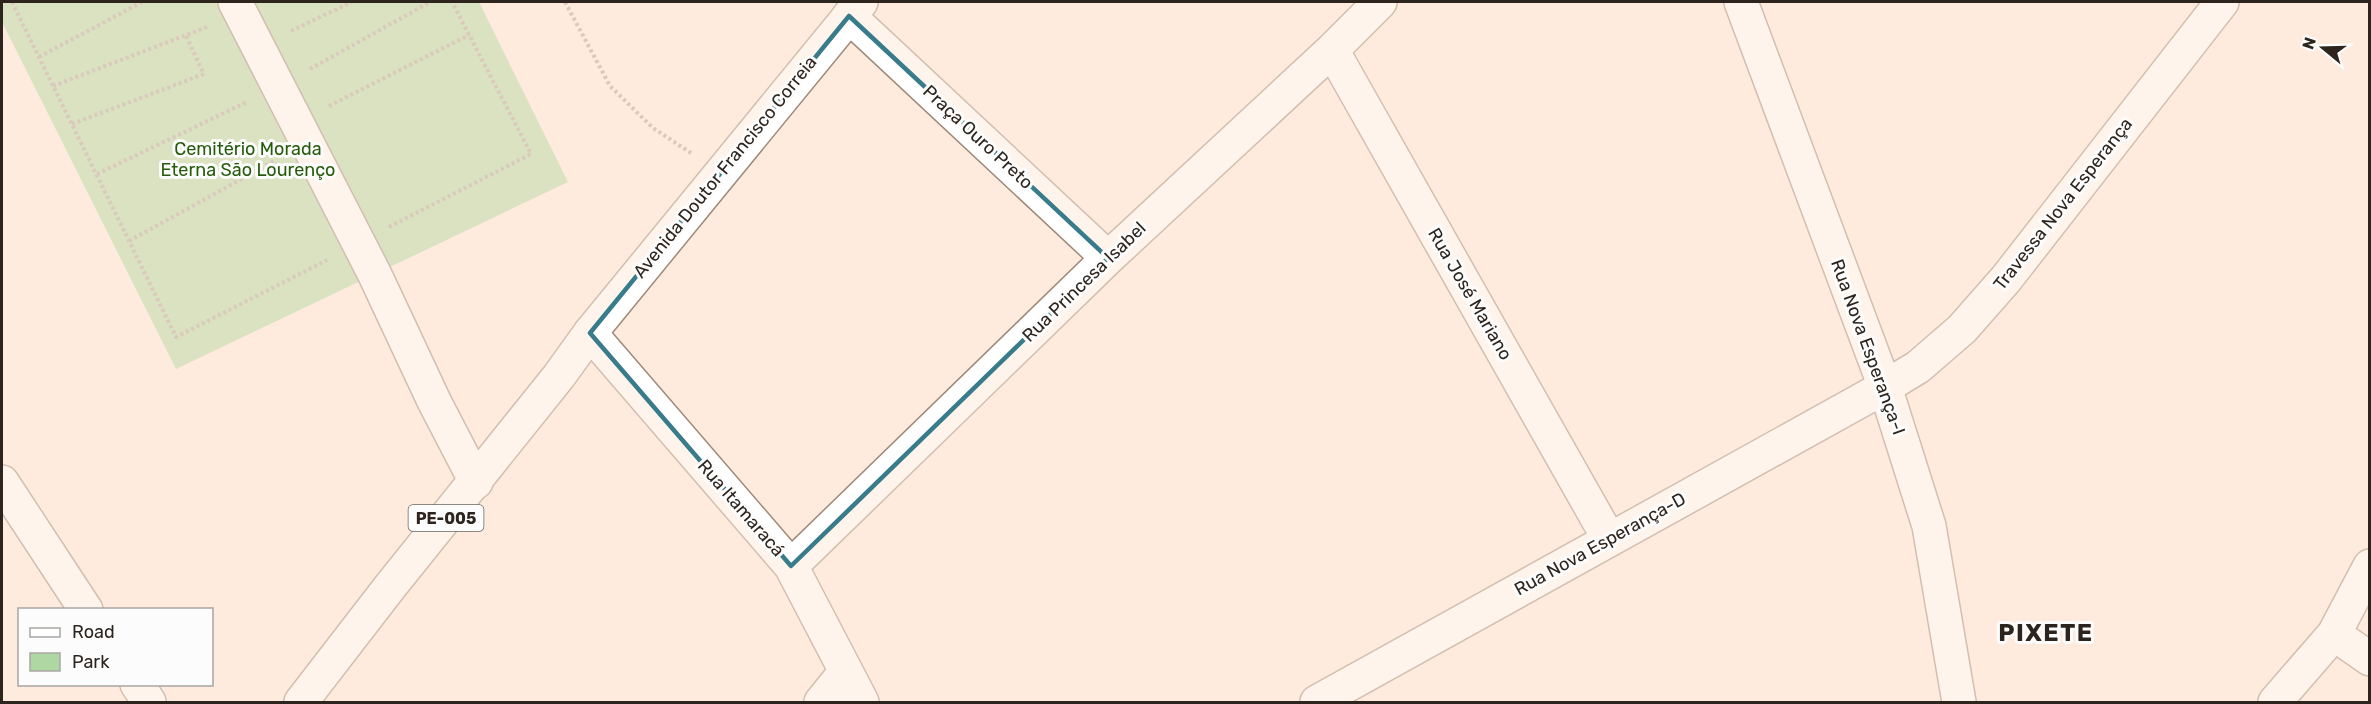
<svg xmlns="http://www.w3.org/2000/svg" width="2371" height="704" font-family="Rubik,sans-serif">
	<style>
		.green { fill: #afd7a1 }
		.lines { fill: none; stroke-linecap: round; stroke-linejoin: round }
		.minor-casing { stroke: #9f8979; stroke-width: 36 }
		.major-casing { stroke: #9f8979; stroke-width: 36 }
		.path { stroke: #afa095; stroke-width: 4; stroke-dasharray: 3 3; stroke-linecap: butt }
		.minor { stroke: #fff; stroke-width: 33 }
		.major { stroke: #fff; stroke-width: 33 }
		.marked { fill: none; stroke: #387c8b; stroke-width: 4.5; stroke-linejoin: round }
		.labels { text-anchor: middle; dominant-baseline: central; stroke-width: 6; stroke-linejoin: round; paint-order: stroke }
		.shield { fill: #fcfcfc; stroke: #6a6560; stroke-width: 1.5 }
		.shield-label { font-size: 16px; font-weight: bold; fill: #2c241d }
		.street-label { font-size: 18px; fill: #2c241d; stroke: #fcfcfc }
		.park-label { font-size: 18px; fill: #275b0c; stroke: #fcfcfc }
		.district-label { font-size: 24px; font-weight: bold; letter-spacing: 1.5px; fill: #2c241d; stroke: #fcfcfc }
	</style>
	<rect width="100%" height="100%" fill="#feebdd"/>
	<path class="green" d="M2,2H479L568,182L176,369L2,22Z"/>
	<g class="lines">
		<defs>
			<path id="minor" d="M235,2L375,275L434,401L476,482
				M1741,2L1885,387L1929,526L1959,702
				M849,16L1108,258
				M1332,50L1609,539
				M590,333L791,566L862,702
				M791,566L1108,258L1332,50L1380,2
				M2334,634L2370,659
				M821,702L846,671
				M1317,702L1885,387L1918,367L1962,329L2006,279L2222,2
				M2275,702L2334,634L2370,566"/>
			<path id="major" d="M2,482L86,610
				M137,684L149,702
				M301,702L389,588L559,376L590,333L861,2"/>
		</defs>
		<use href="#minor" class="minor-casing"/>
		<use href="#major" class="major-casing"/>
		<path class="path" d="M12,2L176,337L327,260
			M565,2L610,86L653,128L691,153
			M291,31L352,2
			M39,57L142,2
			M310,69L430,2
			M53,86L207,27
			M329,106L469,35
			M72,124L204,74L186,36
			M97,174L247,102
			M389,227L531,154L452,2
			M129,241L276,160"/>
		<use href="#minor" class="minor"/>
		<use href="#major" class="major"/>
	</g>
	<path d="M0 0H2371V704H0ZM849,16L1108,258L791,566L590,333Z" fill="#feebdd" fill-opacity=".55" fill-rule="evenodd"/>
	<path class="marked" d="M849,16L1108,258L791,566L590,333Z"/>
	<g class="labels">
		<rect class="shield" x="408.5" y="505" width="75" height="26" rx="4.5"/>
		<g class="shield-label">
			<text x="446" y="518">PE-005</text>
		</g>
		<g class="street-label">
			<text transform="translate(978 137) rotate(43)">Praça Ouro Preto</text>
			<text transform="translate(725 167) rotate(-51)">Avenida Doutor Francisco Correia</text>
			<text transform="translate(2063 204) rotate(-52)">Travessa Nova Esperança</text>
			<text transform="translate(1084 282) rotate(-44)">Rua Princesa Isabel</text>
			<text transform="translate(1470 294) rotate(60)">Rua José Mariano</text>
			<text transform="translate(1868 347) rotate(70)">Rua Nova Esperança-I</text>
			<text transform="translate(741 508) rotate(49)">Rua Itamaracá</text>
			<text transform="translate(1600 544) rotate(-29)">Rua Nova Esperança-D</text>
		</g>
		<g class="park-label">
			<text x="248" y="149">Cemitério Morada<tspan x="248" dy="21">Eterna São Lourenço</tspan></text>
		</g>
		<g class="district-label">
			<text x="2046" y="633">PIXETE</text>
		</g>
	</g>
	<rect width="2371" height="704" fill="none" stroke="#2c241d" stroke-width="6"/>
	<rect x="18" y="608" width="195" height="78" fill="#fcfcfc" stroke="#a9a6a3" stroke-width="1.5"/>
	<rect x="30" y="628" width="30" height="9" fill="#ffffff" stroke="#a9a6a3" stroke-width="1.5"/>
	<text x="72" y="638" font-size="18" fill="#2c241d">Road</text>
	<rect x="30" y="653" width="30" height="18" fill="#afd7a1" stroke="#a9a6a3" stroke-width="1.5"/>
	<text x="72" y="668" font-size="18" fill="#2c241d">Park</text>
	<g transform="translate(2323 48) rotate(289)" stroke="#fcfcfc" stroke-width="4.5" paint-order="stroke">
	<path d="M0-4.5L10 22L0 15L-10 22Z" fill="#2c241d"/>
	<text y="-9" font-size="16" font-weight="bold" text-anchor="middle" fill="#2c241d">N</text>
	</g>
</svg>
